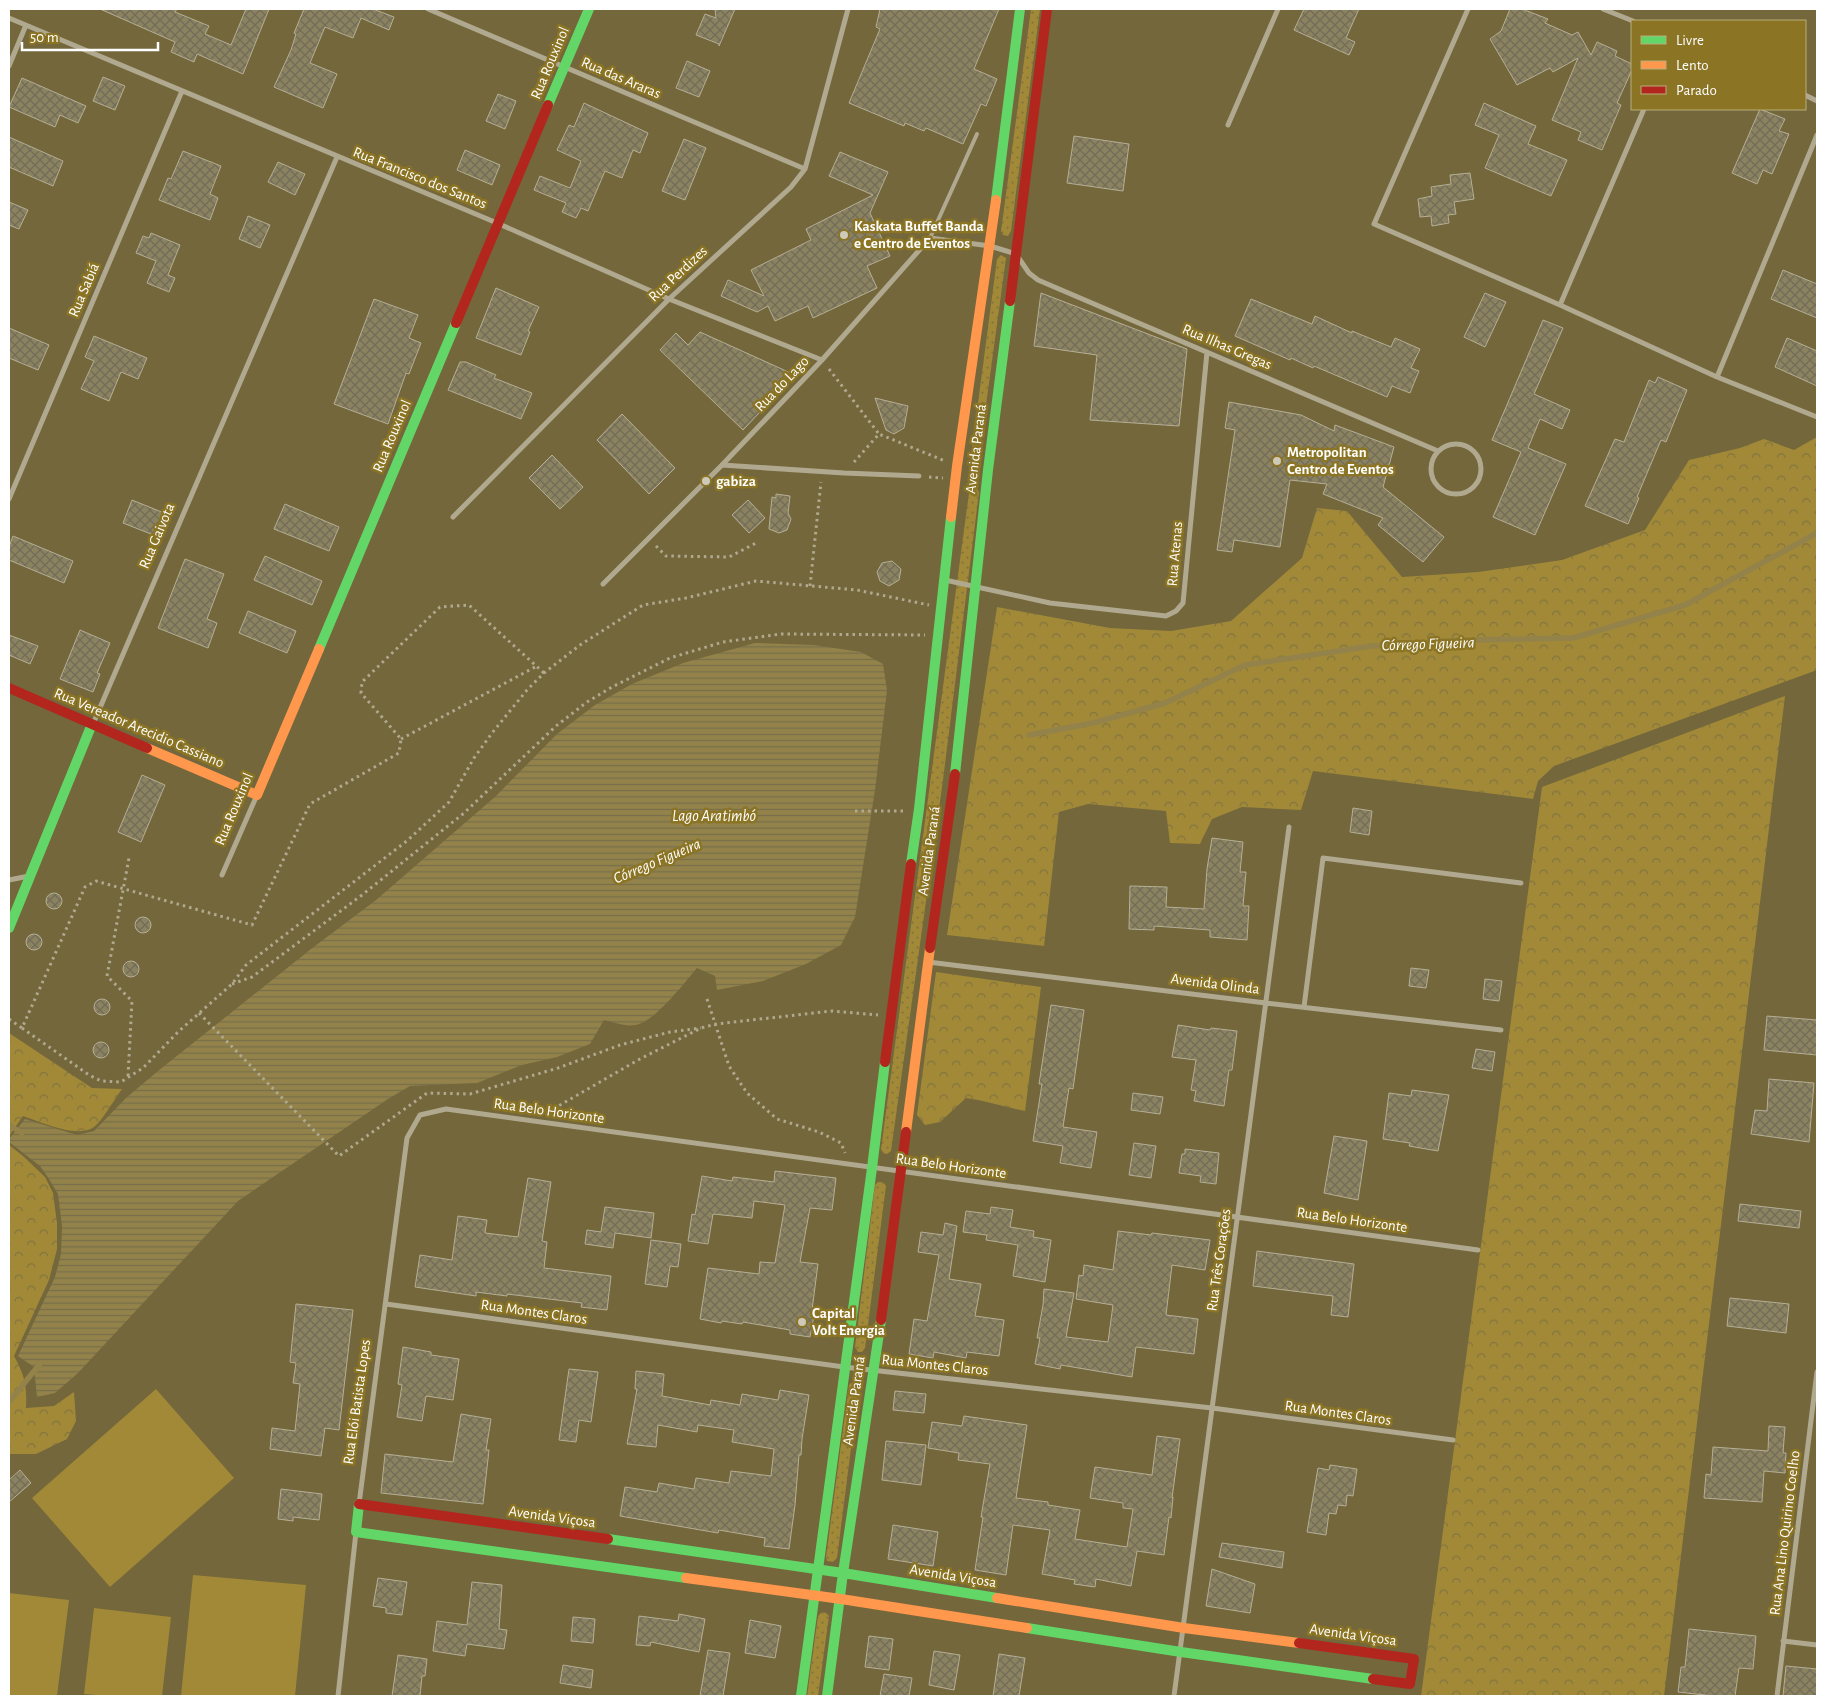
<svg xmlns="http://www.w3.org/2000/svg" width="1826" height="1705" font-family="'Alegreya Sans',sans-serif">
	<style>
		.forest { fill: url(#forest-crowns) }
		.park { fill: url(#park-dots) }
		.pitch { fill: #a18938 }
		.water { fill: url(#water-rules) }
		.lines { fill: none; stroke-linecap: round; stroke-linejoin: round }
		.stream { stroke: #93834a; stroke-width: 5.5 }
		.building { fill: url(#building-cross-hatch); stroke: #b6af96 }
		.path { stroke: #b1a98f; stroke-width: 3; stroke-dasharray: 2.5 4; stroke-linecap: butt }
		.lane { stroke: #b1a98f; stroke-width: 4 }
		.street { stroke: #b1a98f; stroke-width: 5 }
		.fast { stroke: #63d668; stroke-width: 10 }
		.slow { stroke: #ff974d; stroke-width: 10 }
		.jam { stroke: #b3261e; stroke-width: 10 }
		.poi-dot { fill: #cecaba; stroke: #8b7423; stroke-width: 2 }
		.labels { text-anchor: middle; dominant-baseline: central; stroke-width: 5; stroke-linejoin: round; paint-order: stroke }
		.street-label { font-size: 15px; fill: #fff; stroke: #8b7423 }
		.poi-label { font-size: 15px; font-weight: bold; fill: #fff; stroke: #8b7423; text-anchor: start }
		.water-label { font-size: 16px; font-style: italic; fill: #fefefc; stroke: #8b7423 }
	</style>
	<defs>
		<pattern id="forest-crowns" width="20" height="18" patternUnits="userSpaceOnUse" patternTransform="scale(1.25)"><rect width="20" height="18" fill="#a18938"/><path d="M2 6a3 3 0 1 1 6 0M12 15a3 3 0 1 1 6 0" fill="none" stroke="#83743f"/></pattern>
		<pattern id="park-dots" width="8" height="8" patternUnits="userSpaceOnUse" patternTransform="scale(1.25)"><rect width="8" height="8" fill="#a18938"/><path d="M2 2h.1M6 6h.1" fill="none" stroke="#83743f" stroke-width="1.8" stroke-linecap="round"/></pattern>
		<pattern id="water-rules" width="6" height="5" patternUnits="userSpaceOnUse" patternTransform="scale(1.25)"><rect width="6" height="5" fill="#93834a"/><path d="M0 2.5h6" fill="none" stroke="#776d4b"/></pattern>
		<pattern id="building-cross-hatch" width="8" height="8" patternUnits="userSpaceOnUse" patternTransform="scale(1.25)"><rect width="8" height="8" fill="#8b8260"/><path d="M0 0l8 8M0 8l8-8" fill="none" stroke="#726c58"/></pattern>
	</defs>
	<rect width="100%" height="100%" fill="#73673b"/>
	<path class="forest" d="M1817,437V670L1554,766L1538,781L1533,799L1313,771L1301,810L1242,807L1212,819L1200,844L1170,843L1166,811L1088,804L1059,812L1044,946L947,935L997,607L1110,628L1171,631L1231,621L1302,558L1317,508L1347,511L1402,577L1478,572L1562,560L1645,530L1689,460L1740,448L1764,439L1794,450Z
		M1785,696L1664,1696H1421L1542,787Z
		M936,972L1041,987L1025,1111C1005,1107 986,1101 966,1098L940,1122L925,1125L917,1115Z
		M9,1033L92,1088L122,1089C116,1097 102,1121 94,1127C77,1139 41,1122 23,1116L9,1136Z
		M9,1145L23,1156L45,1177L53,1193L57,1223V1249L49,1280L14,1356C25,1376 27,1386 26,1408L54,1406L74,1392L76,1421L67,1439L36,1454H9Z"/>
	<path class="park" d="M1031,9H1040L1011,231L1008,236L1003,235L1001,231Z
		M1001,255L1006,258L979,457V460L973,461L971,456L997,259Z
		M971,488H976L979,492L943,780L891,1151L887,1154L883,1153L881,1149L969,493Z
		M878,1182H883L886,1186L865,1348L862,1352H858L855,1347L875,1185Z
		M851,1383H855L859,1386L837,1558L833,1562L827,1561L826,1557L849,1385Z
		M822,1612L826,1613L829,1616L818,1696H807L818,1616Z"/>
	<path class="pitch" d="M156,1389L234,1478L110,1587L32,1498Z
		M193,1575L306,1585L295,1696H181Z
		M9,1593L69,1600L57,1696H9Z
		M94,1608L171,1617L162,1696H106L84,1694Z"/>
	<path class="water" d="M755,643L814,645L861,652L883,664L887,690L875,790L855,917L841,945L806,964L763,981L717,990L715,976L697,968C685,982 654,1023 635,1025C626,1027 613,1022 604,1020L590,1044L557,1057L522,1065L477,1083L410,1086L388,1099L238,1201L78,1373L55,1393L37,1397L34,1367L18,1356L55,1277L61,1254L62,1226L58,1194L49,1179L40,1166L9,1142V1139L25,1119L77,1135L94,1131L126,1098L158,1071L311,949L376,900L496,796L557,734L595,705L632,684L683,663Z"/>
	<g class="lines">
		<path class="stream" d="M1029,735L1093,723L1165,703L1245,665L1372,646L1467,640L1573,638L1685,605L1817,533
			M9,1125L22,1133
			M9,1402L39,1365"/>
	</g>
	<path class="building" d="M100,9H177L175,12L209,26L205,34L231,45L246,9H269L243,74L197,54L194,62L171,52L175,42Z
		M304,9H373L394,17L389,30L361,18L353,38L325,27L310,63L337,74L323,108L274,87L291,50L296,34L294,33Z
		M715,9H735L719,46V44L696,35L705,14L716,18Z
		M880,9H999L974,69L997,79L986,106L981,104L963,144L926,128L924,131L905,123L904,126L849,103L880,29L876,27Z
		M1304,9H1359L1346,38L1355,42L1349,55L1294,30Z
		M1510,9H1522L1548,19L1545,23L1572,35L1578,32L1591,55L1597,42L1617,51L1615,56L1632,64V70L1617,103L1621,105L1602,150L1578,140L1581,132L1552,120L1578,58L1553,72L1550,68L1517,85L1490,39L1501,31Z
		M687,61L710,71L699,97L676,88Z
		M103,77L125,86L115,110L93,101Z
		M22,78L86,106L78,123L60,115L55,127L9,107Z
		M498,94L516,101L505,129L486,121Z
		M584,103L648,133L640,153L633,150L622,178L605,171L588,211L581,208L576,218L562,212L566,203L534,190L540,176L570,188L581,161L557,150L569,125L574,127Z
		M1484,103L1536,126L1528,144L1567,160L1551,196L1485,168L1499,135L1475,125Z
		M1760,109L1785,119L1779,131L1789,134L1772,174L1763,170L1757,184L1732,173Z
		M1074,136L1129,144L1123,191L1067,183Z
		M9,137L63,161L53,186L9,167Z
		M684,139L706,148L685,200L662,191Z
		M465,150L500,165L492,185L457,170Z
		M183,151L221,166L210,194L218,198L210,220L159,200L168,178L171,179Z
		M840,152L888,172L870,213L890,256L867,266L877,288L813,318L808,306L775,321L768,306L757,312L721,296L728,280L764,296L751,270L811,240L806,229L873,195L829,176Z
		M278,162L305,174L295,195L268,182Z
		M1470,173L1474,199L1454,202L1456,214L1448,215L1449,223L1432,226L1431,216L1420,217L1418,199L1432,196L1431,187L1451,184L1450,175Z
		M9,202L28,210L19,229L9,225Z
		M248,216L270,225L260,248L239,239Z
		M151,233L180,245L168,275L175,278L169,292L147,283L156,261L136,253L143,236L149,238Z
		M1783,270L1817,284V318L1771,299Z
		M496,288L539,307L528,331L530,332L521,355L476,338Z
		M1041,293L1187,349L1179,426L1090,420L1097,355L1034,346Z
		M1485,293L1506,302L1485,347L1464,337Z
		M374,299L418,315L409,338L421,343L409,374L406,373L388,424L334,404Z
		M1251,299L1312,324L1315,316L1352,333V331L1391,347L1395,338L1420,349L1411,368L1419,371L1410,393L1392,386L1387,397L1314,366L1313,368L1291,358L1290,360L1235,336Z
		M1543,320L1563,328L1534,394L1570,410L1562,429L1540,419L1528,448L1566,464L1535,535L1493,517L1521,452L1492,440Z
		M9,328L49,345L38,370L9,358Z
		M700,332L795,375L743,430L660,350L676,333L688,345Z
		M94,336L147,358L138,379L121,372L109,401L81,389L94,361L85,357Z
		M1787,338L1817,351V386L1775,367Z
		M460,362H466L496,375L494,378L532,393L521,419L448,390Z
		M1658,377L1687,390L1666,442L1661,440L1637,497L1639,498L1628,524L1585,506L1615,439L1624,442L1649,380L1655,383Z
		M875,398L908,406L904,428L894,434L886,430Z
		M1229,402L1301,415L1334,431L1335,425L1394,447L1383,487L1444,537L1423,562L1378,525L1383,518L1323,494L1327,484L1290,480L1280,547L1234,540L1232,552L1217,550L1235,430L1225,428Z
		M622,414L675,468L649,494L597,440Z
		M552,455L583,487L560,509L529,478Z
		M776,494L790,496L788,513L791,519L787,530L779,533L769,529L772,497L776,498Z
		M132,500L169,515L161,538L123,523Z
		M748,500L765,518L749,533L732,515Z
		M285,504L339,527L329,551L274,529Z
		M13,536L73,561L64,583L9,560V547Z
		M265,556L322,581L312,605L254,580Z
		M185,559L224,574L207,619L217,623L208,648L158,628Z
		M892,561L901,569L899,580L889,586L880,581L877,572L882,563Z
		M248,611L296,631L287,653L239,633Z
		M80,630L110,643L97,673L100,674L93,692L60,679Z
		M9,635L38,646L30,664L9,655Z
		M142,775L165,785L141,842L118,832Z
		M1353,808L1372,811L1369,835L1350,832Z
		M1212,838L1243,842L1240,872H1246L1243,906H1249L1247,940L1210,937V930L1154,926V930L1129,929L1130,886L1167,887L1166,907L1204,909L1207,869Z
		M46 901a8 8 0 1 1 16 0a8 8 0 1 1-16 0Z
		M135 925a8 8 0 1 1 16 0a8 8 0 1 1-16 0Z
		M26 942a8 8 0 1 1 16 0a8 8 0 1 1-16 0Z
		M123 969a8 8 0 1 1 16 0a8 8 0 1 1-16 0Z
		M1411,968L1429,970L1426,988L1409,986Z
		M1485,979L1502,981L1499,1001L1483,999Z
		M94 1007a8 8 0 1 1 16 0a8 8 0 1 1-16 0Z
		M1051,1005L1084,1010L1073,1089L1069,1088L1063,1127L1097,1132L1091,1168L1060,1163L1063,1146L1033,1141L1042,1084H1039Z
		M1767,1016L1817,1020V1055L1764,1050Z
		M1178,1025L1210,1030L1211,1028L1237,1031L1232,1070H1229L1224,1106L1194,1101L1196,1091L1191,1090L1196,1060L1172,1057Z
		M93 1050a8 8 0 1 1 16 0a8 8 0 1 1-16 0Z
		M1476,1049L1495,1052L1492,1071L1472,1068Z
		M1769,1079L1814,1083L1809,1142L1751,1134L1755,1110L1767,1111Z
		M1412,1090L1449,1095L1438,1151L1409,1146L1410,1143L1383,1139L1389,1093L1411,1096Z
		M1133,1093L1163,1097L1160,1114L1131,1110Z
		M1334,1136L1367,1141L1358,1200L1324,1193Z
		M1134,1143L1156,1146L1151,1178L1129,1175Z
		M1185,1149L1219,1153L1216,1184L1200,1182L1201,1176L1179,1173L1182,1154H1185Z
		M775,1171L836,1178L832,1210L810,1208L800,1262L818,1264L812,1310H815L810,1337L790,1334V1330L743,1322L742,1324L722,1321L721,1323L700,1319L708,1268L759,1274L760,1262L775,1263L785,1205L754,1201L752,1218L713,1214L708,1244L688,1241L692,1214L695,1215L702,1176L732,1181L733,1177L774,1182Z
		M528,1178L551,1182L542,1241L547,1242L544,1268L611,1276L607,1310L581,1307L582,1303L507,1294V1296L476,1292V1296L415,1287L420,1255L452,1260L458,1216L487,1220L485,1233L518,1237Z
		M1740,1204L1801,1211L1799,1228L1738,1221Z
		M605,1207L654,1213L651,1238L615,1233L613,1248L585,1244L587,1230L601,1232Z
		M991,1207L1013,1210L1010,1227L1034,1231L1033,1237L1051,1240L1045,1282L1013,1276L1018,1245L986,1240L987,1235L963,1232L966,1211L990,1214Z
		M945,1223L957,1226L949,1279L981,1284L975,1316L1004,1320L999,1356L967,1352L966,1358L934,1352L933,1358L909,1354L914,1319L927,1321L939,1255L918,1252L921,1232L943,1235Z
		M1118,1231L1151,1235L1152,1233L1210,1240L1205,1270L1172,1265L1166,1315L1198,1319L1194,1354L1136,1347L1132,1377L1061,1365L1060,1369L1035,1364L1040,1338H1037L1043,1305L1044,1289L1074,1293L1066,1337L1108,1342L1113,1305L1076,1299L1079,1275L1083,1276L1084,1265L1113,1270Z
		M651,1240L681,1244L678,1267L670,1266L667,1287L645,1284Z
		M1257,1251L1354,1264L1348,1317L1331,1315L1333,1296L1253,1286Z
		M1730,1298L1789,1304L1786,1333L1727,1326Z
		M296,1304L353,1310L339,1430L325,1428L321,1456L270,1449L272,1428L295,1431L300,1384L293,1383L296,1363L290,1362Z
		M403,1347L431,1352V1355L459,1359L453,1400L426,1396L422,1421L397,1417L402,1385L398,1384Z
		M569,1369L598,1372L591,1422L579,1420L576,1442L559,1440Z
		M636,1371L664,1374L662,1396L710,1405L711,1400L740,1405L742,1394L778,1400L780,1390L809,1395L802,1439L801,1455H799L795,1505L789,1549L764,1546L765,1538L719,1530L718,1533L620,1516L625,1487L657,1492L659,1483L694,1489L696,1478L729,1483L731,1471L771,1476L774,1449L732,1442L734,1430L698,1425L697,1432L658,1425L656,1447L627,1444L637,1389H635Z
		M895,1391L926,1394L924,1413L893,1410Z
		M461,1414L491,1419L486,1450H489L483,1504L381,1493L385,1454L453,1462Z
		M964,1416L1027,1425L1016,1498L1048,1502V1505L1080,1510L1075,1539L1127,1547L1133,1509L1123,1508V1503L1090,1498L1095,1467L1152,1475L1157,1436L1180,1439L1172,1498L1173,1497L1171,1518L1169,1517L1164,1555L1137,1551L1131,1586L1096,1579L1095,1587L1074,1584L1075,1580L1042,1574L1050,1530L1013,1525L1006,1575L975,1570L983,1517H981L990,1464L958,1460L959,1453L928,1448L932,1422L962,1426Z
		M1769,1426L1785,1427L1783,1453H1786L1785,1473L1764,1471L1762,1502L1704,1498L1706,1474L1711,1475L1713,1447L1768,1451Z
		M886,1441L926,1445L921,1485L882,1480Z
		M1330,1465L1357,1469L1353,1496L1347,1495L1346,1506L1338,1505L1336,1514L1329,1513L1326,1535L1307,1532L1318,1468L1329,1470Z
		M20,1470L31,1483L9,1502V1480Z
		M281,1489L322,1494L319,1520L293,1517V1521L278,1519Z
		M893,1525L938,1532L933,1566L888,1559Z
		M1222,1543L1284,1552L1282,1568L1219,1557Z
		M1212,1569L1255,1584L1250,1613L1206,1606Z
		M378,1578L407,1582L402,1615L386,1613V1608L373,1606Z
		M472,1582L502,1585L499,1629L507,1630L504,1649L467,1644L465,1656L433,1651L437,1621L467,1625Z
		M679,1614L705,1619L699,1652L651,1642L650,1646L636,1645L639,1616L678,1621Z
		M573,1617L595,1619L593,1643L571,1641Z
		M750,1620L781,1626L775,1658L745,1653Z
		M1689,1629L1756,1636L1753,1669L1739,1668L1735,1696H1714L1678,1692L1681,1667H1685Z
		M869,1636L893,1639L889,1670L865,1667Z
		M708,1650L730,1653L723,1696H700Z
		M934,1651L960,1655L954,1690L929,1685Z
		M999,1654L1025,1658L1019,1696H993Z
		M398,1655L427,1659L425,1676H422L420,1696H392Z
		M563,1665L593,1670L591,1688L560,1683Z
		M1786,1666L1817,1669V1696H1783Z
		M884,1674L912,1678L909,1696H880Z"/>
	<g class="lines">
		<path class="path" d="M829,369L879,434
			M854,462L879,434L945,461
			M929,477L943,478
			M656,546L666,556L729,557L758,542
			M810,586L821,482
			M401,739L537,666
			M855,811H906
			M232,984L252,977L362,895L464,813L556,726L587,702L612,687L670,658L723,642L781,634L925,635
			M707,999L729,1066L747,1093L777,1119L819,1132L841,1143L845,1153
			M199,1013L339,1156L427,1093L470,1094L558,1068L620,1045L670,1032L701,1028
			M9,1019L22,1028L85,887L96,881L252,925L310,804L399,753L401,739L361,693L362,682L440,607L469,605L544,673
			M22,1028L89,1075L101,1081L121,1082L143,1068L178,1032L232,984L246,965L408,840L449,802L474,758L492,733L527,690L544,673L580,645L643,605L686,598L756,581L857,590L929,605
			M128,1076L132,1001L107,976L129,858
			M548,1112L638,1060L701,1028L716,1024L832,1011L878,1015"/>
		<path class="lane" d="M930,238L977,134"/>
		<path class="street" d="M428,9L805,169
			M1468,9L1374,224L1560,305L1717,377L1817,417
			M1603,9L1633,21
			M9,18L497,223L669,299L822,360
			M9,66L26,25
			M1805,95L1817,101
			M1228,125L1278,9
			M1560,305L1644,109
			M1717,377L1817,135
			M1431 469a25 25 0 1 1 50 0a25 25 0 1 1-50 0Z
			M722,465L844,473L919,476
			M9,499L182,91
			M453,517L669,299L791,187L805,169L848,9
			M945,580L1050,603L1166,616L1176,611L1183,603L1207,352
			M603,584L722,465L822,360L930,238L990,246L1016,254L1029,273L1038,280L1438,451
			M93,724L337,157
			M222,875L257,795
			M9,880L29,876
			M928,962L1266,1003L1501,1030
			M1304,1007L1323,858L1521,883
			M386,1304L844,1367L1212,1408L1453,1440
			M359,1504L407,1138L420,1115L446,1109L1478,1250
			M1783,1641L1817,1645
			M338,1696L356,1532
			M1174,1696L1289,827
			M1777,1696L1817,1372"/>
		<path class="fast" d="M548,105L589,9
			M996,200L1020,9
			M319,649L456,323
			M955,774L988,470L1010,301
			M911,864L919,809L951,517
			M9,928L92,724
			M359,1504L356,1532L686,1578
			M608,1539L843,1573L997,1598
			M1027,1628L1181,1652L1373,1679
			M801,1696L872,1168L885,1062
			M827,1696L843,1573L881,1320"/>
		<path class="slow" d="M951,517L957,466L996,200
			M147,748L257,795L319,649
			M906,1132L930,948
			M686,1578L841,1599L1027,1628
			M997,1598L1184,1628L1299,1643"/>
		<path class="jam" d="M1010,301L1047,9
			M456,323L548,105
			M9,688L147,748
			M930,948L955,774
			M885,1062L911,864
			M881,1320L906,1132
			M359,1504L608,1539
			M1299,1643L1414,1659L1410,1684L1373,1679"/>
	</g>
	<g class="poi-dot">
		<circle cx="844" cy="235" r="5"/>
		<circle cx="1277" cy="461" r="5"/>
		<circle cx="706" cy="481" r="5"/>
		<circle cx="802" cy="1322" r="5"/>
	</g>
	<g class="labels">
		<g class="street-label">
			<text transform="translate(550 63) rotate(-67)">Rua Rouxinol</text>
			<text transform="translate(621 78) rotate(23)">Rua das Araras</text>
			<text transform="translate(420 178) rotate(22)">Rua Francisco dos Santos</text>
			<text transform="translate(678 274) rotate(-43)">Rua Perdizes</text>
			<text transform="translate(84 290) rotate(-67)">Rua Sabiá</text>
			<text transform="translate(1227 347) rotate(23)">Rua Ilhas Gregas</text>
			<text transform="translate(782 384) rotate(-46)">Rua do Lago</text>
			<text transform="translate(392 436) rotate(-67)">Rua Rouxinol</text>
			<text transform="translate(976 449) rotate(-83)">Avenida Paraná</text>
			<text transform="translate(157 536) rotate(-67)">Rua Gaivota</text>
			<text transform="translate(1175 554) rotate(-85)">Rua Atenas</text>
			<text transform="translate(139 728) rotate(23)">Rua Vereador Arecidio Cassiano</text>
			<text transform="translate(234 809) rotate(-67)">Rua Rouxinol</text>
			<text transform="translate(929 851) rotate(-82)">Avenida Paraná</text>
			<text transform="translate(1215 984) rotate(7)">Avenida Olinda</text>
			<text transform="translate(549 1111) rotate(8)">Rua Belo Horizonte</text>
			<text transform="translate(951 1166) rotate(8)">Rua Belo Horizonte</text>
			<text transform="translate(1352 1220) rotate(8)">Rua Belo Horizonte</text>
			<text transform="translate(1219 1260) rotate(-82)">Rua Três Corações</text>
			<text transform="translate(534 1312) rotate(8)">Rua Montes Claros</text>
			<text transform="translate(935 1365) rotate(6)">Rua Montes Claros</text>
			<text transform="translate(854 1401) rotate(-82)">Avenida Paraná</text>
			<text transform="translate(357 1402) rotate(-82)">Rua Elói Batista Lopes</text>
			<text transform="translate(1338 1413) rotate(8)">Rua Montes Claros</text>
			<text transform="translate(552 1517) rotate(8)">Avenida Viçosa</text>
			<text transform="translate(1785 1533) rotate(-83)">Rua Ana Lino Quirino Coelho</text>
			<text transform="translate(953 1576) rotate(9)">Avenida Viçosa</text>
			<text transform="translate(1353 1635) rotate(8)">Avenida Viçosa</text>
		</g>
		<g class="poi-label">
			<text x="854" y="226">Kaskata Buffet Banda<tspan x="854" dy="17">e Centro de Eventos</tspan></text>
			<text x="1287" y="452">Metropolitan<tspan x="1287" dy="17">Centro de Eventos</tspan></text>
			<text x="716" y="481">gabiza</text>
			<text x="812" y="1313">Capital<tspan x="812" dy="17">Volt Energia</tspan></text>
		</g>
		<g class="water-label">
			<text transform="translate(1428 644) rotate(-2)">Córrego Figueira</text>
			<text x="714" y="816">Lago Aratimbó</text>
			<text transform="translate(657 861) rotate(-23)">Córrego Figueira</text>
		</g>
	</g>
	<rect width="1826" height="1705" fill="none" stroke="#ffffff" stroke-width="20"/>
	<rect x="1631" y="20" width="175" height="90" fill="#8b7423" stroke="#b9ac7b"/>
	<rect x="1641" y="36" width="25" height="8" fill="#63d668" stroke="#b9ac7b"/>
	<text x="1676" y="45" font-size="15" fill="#ffffff">Livre</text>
	<rect x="1641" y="61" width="25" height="8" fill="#ff974d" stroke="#b9ac7b"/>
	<text x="1676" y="70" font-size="15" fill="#ffffff">Lento</text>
	<rect x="1641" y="86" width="25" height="8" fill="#b3261e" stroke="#b9ac7b"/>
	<text x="1676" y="95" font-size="15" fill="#ffffff">Parado</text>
	<path d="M22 42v8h136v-8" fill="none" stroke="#ffffff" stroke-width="2.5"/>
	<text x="30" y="42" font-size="15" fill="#ffffff" stroke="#8b7423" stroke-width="4" paint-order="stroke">50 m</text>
</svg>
